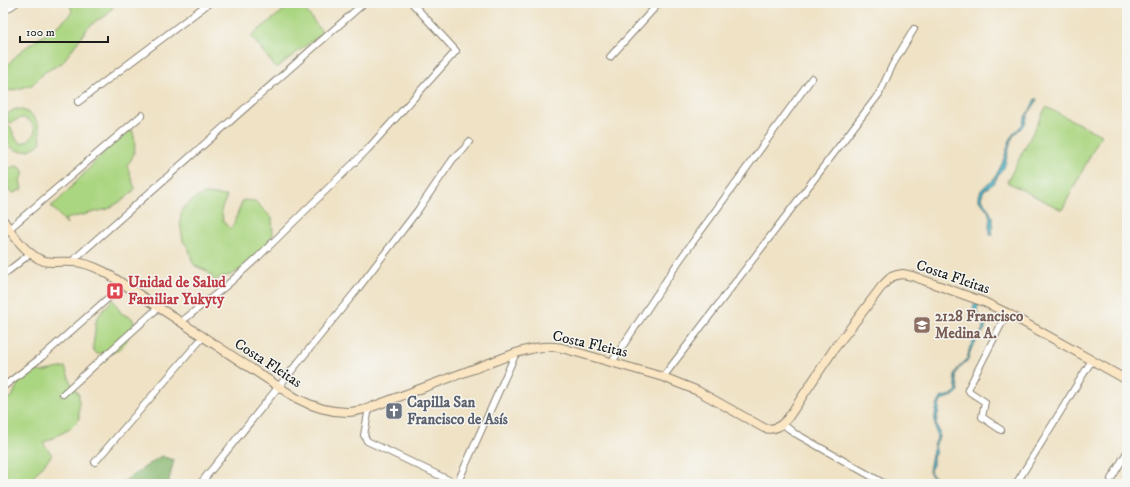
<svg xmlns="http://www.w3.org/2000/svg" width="1130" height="487" font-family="'IM FELL DW Pica',serif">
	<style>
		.green { fill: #abd681; stroke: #64794e }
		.forest { fill: #88b76f; stroke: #526a46 }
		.water { fill: #4bb6c8; stroke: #346972 }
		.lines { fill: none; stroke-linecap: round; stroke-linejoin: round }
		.minor-casing { stroke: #867f70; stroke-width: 8 }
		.secondary-casing { stroke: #867f70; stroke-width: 10 }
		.minor { stroke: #fff; stroke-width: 6 }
		.secondary { stroke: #fbe6c4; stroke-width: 8 }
		.labels { text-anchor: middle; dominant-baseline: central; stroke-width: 3; stroke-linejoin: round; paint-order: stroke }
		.street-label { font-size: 15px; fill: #1c1c1c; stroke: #f6f6f2 }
		.health-label { font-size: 15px; font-weight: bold; fill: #be3a42; stroke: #f6f6f2; text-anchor: start }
		.education-label { font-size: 15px; font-weight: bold; fill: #785e54; stroke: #f6f6f2; text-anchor: start }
		.worship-label { font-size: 15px; font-weight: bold; fill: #5b616d; stroke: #f6f6f2; text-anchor: start }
	</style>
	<rect width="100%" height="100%" fill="#f6f6f2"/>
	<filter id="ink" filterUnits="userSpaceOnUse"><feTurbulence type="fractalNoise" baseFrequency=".025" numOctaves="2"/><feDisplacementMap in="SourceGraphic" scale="8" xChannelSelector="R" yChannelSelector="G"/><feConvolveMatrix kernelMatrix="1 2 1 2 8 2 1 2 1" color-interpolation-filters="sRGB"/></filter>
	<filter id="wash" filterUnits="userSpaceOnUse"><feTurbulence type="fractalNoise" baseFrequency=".012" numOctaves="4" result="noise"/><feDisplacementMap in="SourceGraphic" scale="16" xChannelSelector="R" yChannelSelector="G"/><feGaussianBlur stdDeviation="0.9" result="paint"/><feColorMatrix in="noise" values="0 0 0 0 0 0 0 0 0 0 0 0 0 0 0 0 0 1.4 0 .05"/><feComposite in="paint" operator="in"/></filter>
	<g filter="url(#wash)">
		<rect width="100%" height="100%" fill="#efe2c5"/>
		<path class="green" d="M70,3H116L106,16L97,20L87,29L62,63L45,72L32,85L10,91L3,86V70C10,63 17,54 25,48C41,36 59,28 72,12Z
			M293,3H300L323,33L276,68L251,36Z
			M1046,107L1101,135L1062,210L1007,182Z
			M15,109C26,109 36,116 39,127C41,132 40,137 41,142C25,159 3,151 3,128L7,124L11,127C13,134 15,139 21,143C28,142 32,138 35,131C34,125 27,115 19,119C15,120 14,122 10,123L7,119V114Z
			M132,129C136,143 137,154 127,165L135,189L126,198L108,209L65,219L67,224L51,206L58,201L112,144Z
			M15,166L20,167L23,171V176L20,180L22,189L14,193L9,191L7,187L8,182L4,179L3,180V167L11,168Z
			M205,194L227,196L221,210L223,219L222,220L230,229L233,225L243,200L255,201L272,218L273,235L261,251L243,268L231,275L218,278L216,282L207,271L195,266L192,261L189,249L183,241L180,222L182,209L195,198Z
			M113,299L121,313L132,318L134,322C132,331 124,350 113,352C108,353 102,353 97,354L93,350V347L96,321L102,311Z
			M65,367L71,383L79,395V420L70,429L43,443L52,455L27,484H3V401L12,397L18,383L33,369L41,372Z"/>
		<path class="forest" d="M161,456L174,460L168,484H120Z"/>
		<path class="water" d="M1035,99H1037L1035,104L1028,114L1025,124L1014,135L1011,141L1004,168L999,173L995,182L989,187L984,190L981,198C984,201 992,215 993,219C994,225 990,229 992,235H990L989,225L990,218L988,211L982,203L979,201V196L981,190L986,185L990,183L994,179L1002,164L1010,140L1013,134L1022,125L1026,115L1030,110Z
			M975,303L980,304L977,308V314C983,318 987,321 985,329L971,349L968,360L959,368L956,374V378L959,391L953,396L942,400L940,403L936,424L939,431V437L935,447L936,452L933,457V465L930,470C932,479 939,477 943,484H941L939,481L932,476L929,472C930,463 932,455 934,447C934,444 936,441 937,438C937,434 935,429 935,425C934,416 936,405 942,397L952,395L957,390C956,386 954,380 955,375C956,368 962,365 966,360C969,356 968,350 971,345C977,337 985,332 983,321C981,320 979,319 977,318C971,315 973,307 975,303Z"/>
	</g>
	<g filter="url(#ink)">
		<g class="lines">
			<defs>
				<path id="minor" d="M3,12L16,3
					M610,57L659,3
					M78,102L209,3
					M9,229L142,115
					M71,262L364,3
					M3,275L31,253
					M181,322L226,286L258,257L366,151L456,51L412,3
					M612,362L679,261L812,78
					M663,377L879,94L893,64L914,29
					M3,387L43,356L124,284
					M63,394L159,307
					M369,408L364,435L367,441L457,484
					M783,424L794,433
					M1001,430L982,417L985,402L970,392L968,389L1007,313
					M798,435L885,484
					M95,462L203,337
					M1111,479L1127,452
					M200,484L356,291L418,210L453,159L464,149L469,142
					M457,484L516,353
					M1016,484L1092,360"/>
				<path id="secondary" d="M3,220C12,234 28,256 44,261C53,263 63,261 73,262C84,262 95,267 105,272L296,398C311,406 330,412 347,412C355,412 362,410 369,408L516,353C532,348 545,345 562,348L663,377L698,391L764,428C775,431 782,425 788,418L834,349L858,318L882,286L891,277L897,275L903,274L912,276L984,302L1007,313L1127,380"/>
			</defs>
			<use href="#minor" class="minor-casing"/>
			<use href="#secondary" class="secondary-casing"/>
			<use href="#minor" class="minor"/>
			<use href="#secondary" class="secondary"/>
		</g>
	</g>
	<defs>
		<symbol id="hospital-square" viewBox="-11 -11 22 22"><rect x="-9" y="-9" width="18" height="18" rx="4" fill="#e0444e" stroke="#f6f6f2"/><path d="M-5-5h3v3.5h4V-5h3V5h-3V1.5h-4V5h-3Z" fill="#fff"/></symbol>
		<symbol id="school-square" viewBox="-11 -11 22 22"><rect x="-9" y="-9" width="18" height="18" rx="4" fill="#8d6e63" stroke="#f6f6f2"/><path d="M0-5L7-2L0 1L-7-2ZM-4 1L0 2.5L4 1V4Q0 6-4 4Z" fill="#fff"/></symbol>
		<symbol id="church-square" viewBox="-11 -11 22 22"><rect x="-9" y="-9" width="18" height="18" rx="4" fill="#6b7280" stroke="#f6f6f2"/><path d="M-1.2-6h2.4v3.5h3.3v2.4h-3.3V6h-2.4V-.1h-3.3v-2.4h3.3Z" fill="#fff"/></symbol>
	</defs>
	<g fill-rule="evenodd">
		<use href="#hospital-square" x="105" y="281" width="20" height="20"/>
		<use href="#school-square" x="912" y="315" width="20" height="20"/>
		<use href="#church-square" x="384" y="401" width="20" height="20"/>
	</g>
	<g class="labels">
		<g class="street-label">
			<text transform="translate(953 277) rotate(19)">Costa Fleitas</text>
			<text transform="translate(590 344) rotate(13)">Costa Fleitas</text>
			<text transform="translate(268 363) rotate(33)">Costa Fleitas</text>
		</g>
		<g class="health-label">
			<text x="128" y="282">Unidad de Salud<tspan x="128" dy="17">Familiar Yukyty</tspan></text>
		</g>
		<g class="education-label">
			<text x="935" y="316">2128 Francisco<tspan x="935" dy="17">Medina A.</tspan></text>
		</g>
		<g class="worship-label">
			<text x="407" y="402">Capilla San<tspan x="407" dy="17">Francisco de Asís</tspan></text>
		</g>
	</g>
	<rect width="1130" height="487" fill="none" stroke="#f6f6f2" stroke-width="16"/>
	<path d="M20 36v6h88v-6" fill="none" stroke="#1c1c1c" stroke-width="2"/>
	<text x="26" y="36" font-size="12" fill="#1c1c1c" stroke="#f6f6f2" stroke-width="3" paint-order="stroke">100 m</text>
</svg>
